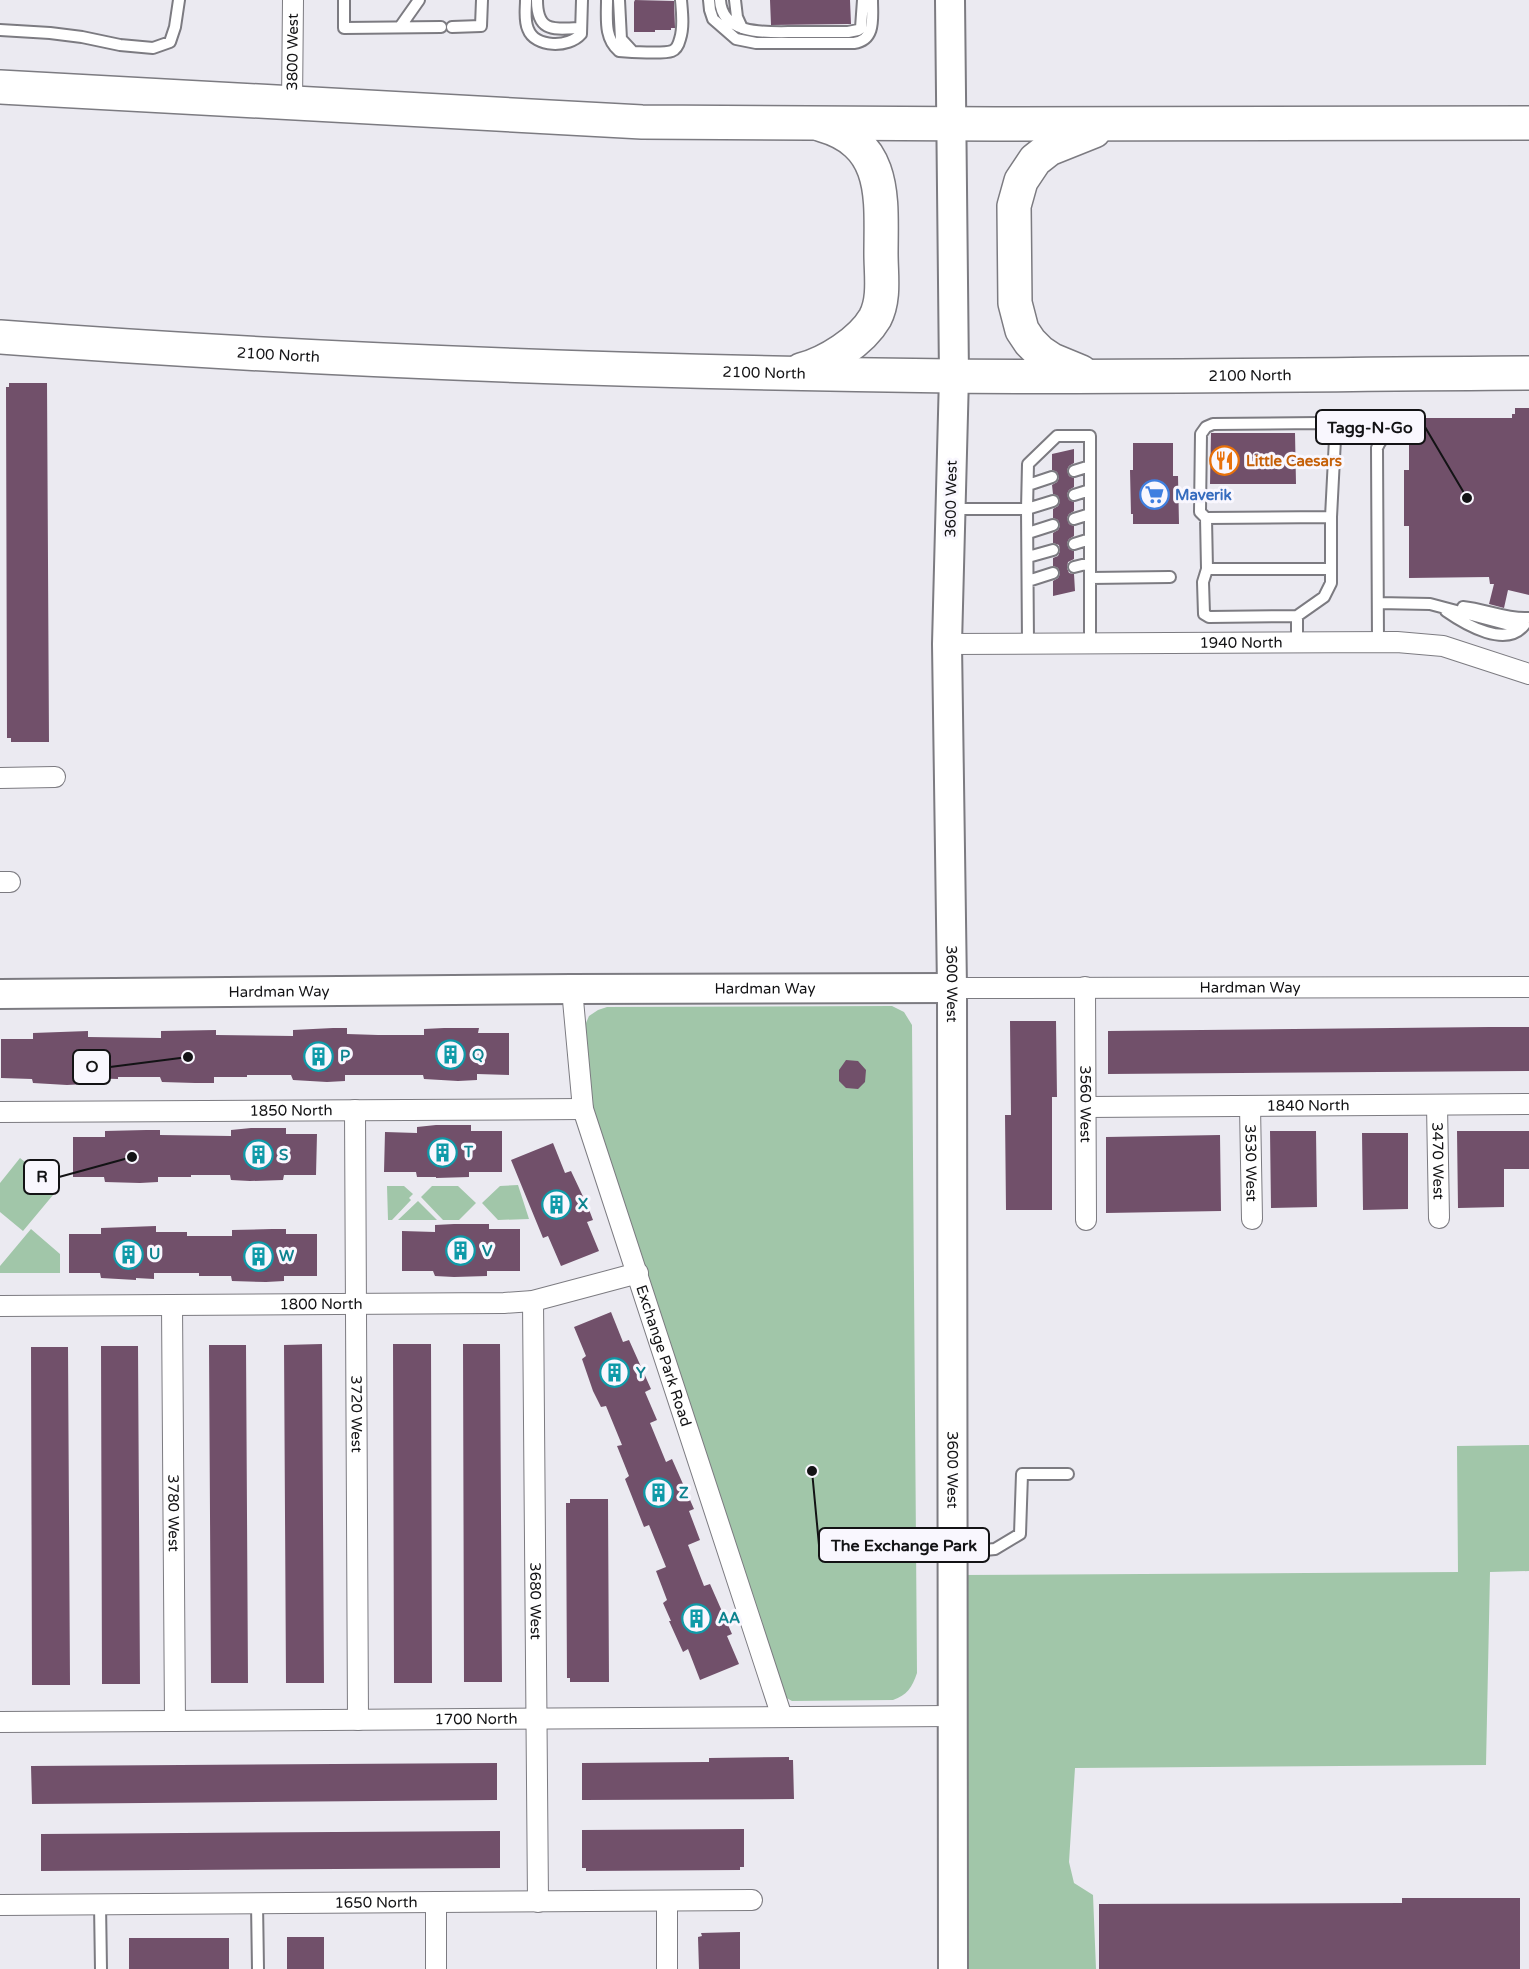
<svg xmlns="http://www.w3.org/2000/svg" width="1529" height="1969" font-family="'Varela Round',sans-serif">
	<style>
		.green { fill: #a1c6a9 }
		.building { fill: #71506a }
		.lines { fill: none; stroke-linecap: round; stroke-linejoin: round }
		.lane-casing { stroke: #7c7b81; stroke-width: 14 }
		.street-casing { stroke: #7c7b81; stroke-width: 22 }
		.secondary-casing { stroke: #7c7b81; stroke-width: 32 }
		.highway-casing { stroke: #7c7b81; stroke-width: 36 }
		.lane { stroke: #fff; stroke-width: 10 }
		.street { stroke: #fff; stroke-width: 20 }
		.secondary { stroke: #fff; stroke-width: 28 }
		.highway { stroke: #fff; stroke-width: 33 }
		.labels { text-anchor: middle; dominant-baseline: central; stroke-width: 6; stroke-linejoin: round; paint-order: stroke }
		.street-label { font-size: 15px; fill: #131315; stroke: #f9f7fe }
		.food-label { font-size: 15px; font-weight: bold; fill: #c56008; stroke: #f9f7fe; text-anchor: start }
		.shop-label { font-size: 15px; font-weight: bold; fill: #366cbe; stroke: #f9f7fe; text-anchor: start }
		.culture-label { font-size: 15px; font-weight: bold; fill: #0d838f; stroke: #f9f7fe; text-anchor: start }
		.leader { fill: none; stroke: #131315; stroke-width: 2 }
		.callout-dot { fill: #131315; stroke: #f9f7fe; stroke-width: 2 }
		.callout { fill: #f9f7fe; stroke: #131315; stroke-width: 2 }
		.callout-label { font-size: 16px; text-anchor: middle; font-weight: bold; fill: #131315 }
	</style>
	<rect width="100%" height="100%" fill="#ebeaf1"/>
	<path class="green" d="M892,1006L904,1012L912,1025L917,1673C912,1688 907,1695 893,1700L792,1701L781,1695L591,1108L583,1030L589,1016L598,1010L607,1007Z
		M20,1158L58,1189L23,1231L0,1212V1183Z
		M518,1185L529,1219L498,1220L482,1203L500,1186Z
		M387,1186H404L413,1194L409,1198L411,1200L392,1220H388Z
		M432,1186H458L476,1203L459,1220H443L421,1197Z
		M418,1201L437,1220H398Z
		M31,1229L60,1254V1273H0V1266Z
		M1529,1445V1571L1490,1572L1486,1765L1075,1768L1069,1862L1074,1883L1093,1895L1096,1969H965L962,1575L1458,1572L1457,1446Z"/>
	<path class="building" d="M635,0L674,1L675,28H671V30H655V32H634V2Z
		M770,0H850L851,24L771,25Z
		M9,383H47L49,742H11V738H7L6,387H9Z
		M1515,408H1529V595L1508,590L1504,608L1489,604L1494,584H1490L1489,577L1409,578V526H1404V470H1409V437L1414,434L1415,431L1414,426L1408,423V418H1512V414H1515Z
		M1211,433H1295L1296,484H1210Z
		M1133,443H1173V476H1178L1179,524H1133V514H1131L1130,470H1133Z
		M1074,449V463L1069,466L1067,470L1069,476L1074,478V487L1069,490L1067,494L1069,500L1074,502V511L1069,514L1067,518L1069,524L1074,526V536L1069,539L1067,543L1069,549L1074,551V559L1068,562L1067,568L1069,573L1074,574L1075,591L1053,596V581L1058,578L1060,574L1058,568L1053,566V558L1058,556L1060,551L1059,545L1053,543V533L1058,530L1060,526L1058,520L1053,518V509L1058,506L1060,502L1058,496L1053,494L1052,485L1057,482L1059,478L1057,472L1052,470V454Z
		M1010,1021H1056L1057,1097H1052V1210H1006L1005,1115H1011Z
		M1489,1027H1529V1071L1108,1074V1031Z
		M333,1028H347V1034L378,1035H424V1029L444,1028H479L478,1033H509V1075L477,1074V1080L458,1081L424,1079L423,1075H345V1081L327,1082L293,1080L291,1075H247V1077H214V1083H195L162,1082L160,1077H118V1079L86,1078V1084L67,1085L33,1083L32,1079L1,1078V1039H33V1033L88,1031V1037L161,1038V1031L216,1030V1035L293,1036V1030Z
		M846,1060L858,1061L866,1070L865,1082L858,1089L846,1088L839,1081V1070Z
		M436,1125H471V1131H502V1172H469V1177L436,1178V1177H417L416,1172H384L385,1132L417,1133V1127Z
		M251,1128H286V1134H317L316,1175H284L283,1180L250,1181L231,1180L230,1175H191V1177H158V1182L140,1183L105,1182L104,1177H73V1137H105V1131L146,1130H160V1135L231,1136V1130Z
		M1270,1131H1316L1317,1207L1271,1208Z
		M1457,1131H1529V1169H1504V1207L1458,1208Z
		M1362,1133H1408V1209L1363,1210Z
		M1220,1135L1221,1211L1106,1213V1137Z
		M553,1143L565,1173L571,1171L588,1207L593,1220L587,1222L599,1251L561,1266L548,1236L543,1238L511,1160Z
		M454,1224H489V1229H520V1271H487V1276L454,1277L435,1276L433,1271H402V1231L435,1232V1225Z
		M156,1226V1232H187V1236H232V1230L272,1229H286V1234H317V1276H284V1281L266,1282L232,1281L231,1276H199V1273H154V1279L136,1278V1280L101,1278L100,1273H69V1234H101V1228Z
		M611,1312L623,1342L629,1340L651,1389L645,1392L657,1420L650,1423L666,1462L672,1459L694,1509L689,1511L700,1540L688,1545L704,1586L710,1584L732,1634L727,1636L739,1664L700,1680L688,1649L683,1652L669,1621H671L663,1603L667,1600L656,1571L666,1567L649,1525L644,1527L625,1479L629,1476L617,1446L622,1445L606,1406L601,1407L593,1391L582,1359L586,1356L574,1327Z
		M322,1344L324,1683H286L284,1345Z
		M393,1344H431L432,1683H394Z
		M463,1344H500L502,1682H464Z
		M209,1345H246L248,1683H211Z
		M101,1346H138L140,1684H102Z
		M31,1347H68L70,1685H32Z
		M570,1499H608L609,1682H570V1678H567L566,1503H570Z
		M789,1757V1760H793L794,1799L582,1800V1763L705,1762H709V1758Z
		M497,1763V1800L32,1804L31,1766Z
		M744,1829V1867H740V1870L586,1871V1868H582V1830Z
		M500,1831V1868L41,1871V1834Z
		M1402,1898H1520V1969H1099V1904L1402,1903Z
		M740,1932V1969H699L698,1937L702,1936L701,1933Z
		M287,1937H324V1969H287Z
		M129,1938H229V1969H129Z"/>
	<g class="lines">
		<defs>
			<path id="lane" d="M344,0V28L441,27
				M526,0C526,9 524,20 528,29C535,48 569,48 581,34L582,0
				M537,0C537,33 554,29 581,28
				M607,0C607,19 604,38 619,51C630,52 664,54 672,51C677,49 679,43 680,39C684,27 682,12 681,0
				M619,0L621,39L633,52
				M709,0L710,10L713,19L736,39L756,43H854C876,40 872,18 872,0
				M720,0C722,37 770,32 797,32C814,32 831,32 848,32L858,30L861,28L863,0
				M735,0L737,17L742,28
				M400,27L419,0
				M452,27L481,26L482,0
				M0,30L50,33L82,37L120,45L153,48L170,42L175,27L179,0
				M1074,471L1090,466
				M1028,485L1052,477
				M1074,495L1090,490
				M1053,501L1027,509L1028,464L1057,436H1090V643
				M952,509H1027L1028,643
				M1206,518L1200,512L1201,434L1206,427L1213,424L1320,423L1329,425L1334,430L1335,439L1331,517
				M1074,519L1090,514
				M1028,533L1053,525
				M1074,544L1090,539
				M1028,557L1053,550
				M1074,567L1090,563
				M1207,569L1203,582L1204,614L1209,617L1297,616
				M1090,578L1170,577
				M1028,581L1053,573
				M1378,603L1430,604L1513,626L1518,625L1528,618
				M1463,607C1484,609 1506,619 1527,618
				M1446,611C1466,625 1507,649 1525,624
				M1297,642V616L1324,597L1331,583V517L1206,518L1207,569H1331
				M1378,642L1377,448C1383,434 1393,429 1408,430
				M953,1553L995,1549L1020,1534L1022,1474H1068
				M257,1903L258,1969
				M100,1904L101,1969"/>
			<g id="street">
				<path id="s1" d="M292,104L293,0"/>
				<path id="s2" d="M947,644L1397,642L1443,646L1529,674"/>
				<path d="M0,778L55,777"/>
				<path d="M0,882H10"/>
				<path id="s3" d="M1085,987L1086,1220"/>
				<path id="s4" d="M952,988L1529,987"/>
				<path id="s5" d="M572,989L583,1109L782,1717"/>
				<path id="s6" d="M1437,1105L1439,1218"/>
				<path id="s7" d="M1250,1106L1252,1219"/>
				<path id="s8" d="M1086,1107L1529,1104"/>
				<path id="s9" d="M355,1110L358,1720"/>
				<path id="s10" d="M0,1112L583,1109"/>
				<path id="s11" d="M533,1301L538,1902"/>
				<path id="s12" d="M172,1305L175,1721"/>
				<path id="s13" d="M0,1306L504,1303L533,1301L638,1273"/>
				<path id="s14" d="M0,1722L952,1716"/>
				<path d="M667,1901V1969"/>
				<path d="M436,1902V1969"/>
				<path id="s15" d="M0,1905L752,1900"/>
			</g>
			<g id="secondary">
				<path id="s16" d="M950,0L954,376L947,644L952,988L953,1969"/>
				<path id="s17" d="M0,994L572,989L952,988"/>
			</g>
			<g id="highway">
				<path d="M0,87L642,122L995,124L1529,123"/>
				<path id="s18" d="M0,337C317,361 635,372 952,376C1144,378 1337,374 1529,373"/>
				<path d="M801,370C827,363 861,342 875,318C885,299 881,275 881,254C881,199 888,144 822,125"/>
				<path d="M1081,372L1052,360L1040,352L1030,342L1022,330L1015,303L1014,206L1021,181L1035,160L1049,149L1094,131"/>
			</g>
		</defs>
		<use href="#lane" class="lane-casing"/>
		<use href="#street" class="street-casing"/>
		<use href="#secondary" class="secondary-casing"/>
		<use href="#highway" class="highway-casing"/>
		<use href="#lane" class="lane"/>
		<use href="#street" class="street"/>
		<use href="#secondary" class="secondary"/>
		<use href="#highway" class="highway"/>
	</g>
	<defs>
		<symbol id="restaurant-ring" viewBox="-11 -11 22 22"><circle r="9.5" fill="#f9f7fe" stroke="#e8710a" stroke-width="1.5"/><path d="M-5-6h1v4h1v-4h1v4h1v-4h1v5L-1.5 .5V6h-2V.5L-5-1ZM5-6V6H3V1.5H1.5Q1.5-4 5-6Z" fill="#e8710a"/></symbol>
		<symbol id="supermarket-ring" viewBox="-11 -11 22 22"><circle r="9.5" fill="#f9f7fe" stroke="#3f7fe0" stroke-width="1.5"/><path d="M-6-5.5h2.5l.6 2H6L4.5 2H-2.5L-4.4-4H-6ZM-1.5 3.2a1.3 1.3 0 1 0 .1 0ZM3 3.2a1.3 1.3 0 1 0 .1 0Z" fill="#3f7fe0"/></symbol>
		<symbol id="building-ring" viewBox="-11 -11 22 22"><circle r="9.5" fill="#f9f7fe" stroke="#0f9aa8" stroke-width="1.5"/><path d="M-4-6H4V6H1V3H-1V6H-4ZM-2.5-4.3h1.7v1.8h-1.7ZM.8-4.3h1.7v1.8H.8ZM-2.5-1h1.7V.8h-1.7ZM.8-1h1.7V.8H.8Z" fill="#0f9aa8"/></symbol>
	</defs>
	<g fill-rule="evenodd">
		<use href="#restaurant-ring" x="1208" y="444" width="33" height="33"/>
		<use href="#supermarket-ring" x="1138" y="478" width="33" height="33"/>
		<use href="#building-ring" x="434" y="1038" width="33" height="33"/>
		<use href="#building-ring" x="302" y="1040" width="33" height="33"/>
		<use href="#building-ring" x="426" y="1136" width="33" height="33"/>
		<use href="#building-ring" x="242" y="1138" width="33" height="33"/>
		<use href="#building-ring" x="540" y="1188" width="33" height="33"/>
		<use href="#building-ring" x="444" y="1234" width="33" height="33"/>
		<use href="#building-ring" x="112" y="1238" width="33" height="33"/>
		<use href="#building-ring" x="242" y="1240" width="33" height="33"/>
		<use href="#building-ring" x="598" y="1356" width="33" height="33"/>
		<use href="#building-ring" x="642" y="1476" width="33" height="33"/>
		<use href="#building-ring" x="680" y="1602" width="33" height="33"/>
	</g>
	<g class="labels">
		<g class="street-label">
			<text stroke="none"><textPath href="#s1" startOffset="52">3800 West</textPath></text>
			<text stroke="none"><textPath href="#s18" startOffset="279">2100 North</textPath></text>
			<text stroke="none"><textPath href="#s18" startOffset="765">2100 North</textPath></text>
			<text stroke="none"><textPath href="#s18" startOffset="1251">2100 North</textPath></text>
			<text transform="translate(951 499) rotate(-89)">3600 West</text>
			<text stroke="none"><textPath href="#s2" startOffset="294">1940 North</textPath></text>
			<text stroke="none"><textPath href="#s16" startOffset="984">3600 West</textPath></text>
			<text stroke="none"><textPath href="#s4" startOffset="298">Hardman Way</textPath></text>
			<text stroke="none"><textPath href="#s17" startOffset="765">Hardman Way</textPath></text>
			<text stroke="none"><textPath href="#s17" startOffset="279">Hardman Way</textPath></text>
			<text stroke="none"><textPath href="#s3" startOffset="117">3560 West</textPath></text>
			<text stroke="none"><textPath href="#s8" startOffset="222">1840 North</textPath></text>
			<text stroke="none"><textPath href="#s10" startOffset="291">1850 North</textPath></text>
			<text stroke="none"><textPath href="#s6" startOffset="56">3470 West</textPath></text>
			<text stroke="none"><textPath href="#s7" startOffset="57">3530 West</textPath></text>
			<text stroke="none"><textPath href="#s13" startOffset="321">1800 North</textPath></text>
			<text stroke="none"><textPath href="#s5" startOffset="380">Exchange Park Road</textPath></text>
			<text stroke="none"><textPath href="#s9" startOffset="304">3720 West</textPath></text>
			<text stroke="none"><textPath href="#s16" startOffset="1470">3600 West</textPath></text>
			<text stroke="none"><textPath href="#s12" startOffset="208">3780 West</textPath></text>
			<text stroke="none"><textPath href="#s11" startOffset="300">3680 West</textPath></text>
			<text stroke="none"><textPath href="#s14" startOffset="476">1700 North</textPath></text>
			<text stroke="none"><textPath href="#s15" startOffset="376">1650 North</textPath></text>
		</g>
		<g class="food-label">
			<text x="1246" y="461">Little Caesars</text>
		</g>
		<g class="shop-label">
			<text x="1175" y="495">Maverik</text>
		</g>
		<g class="culture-label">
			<text x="472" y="1055">Q</text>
			<text x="340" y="1056">P</text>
			<text x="464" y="1152">T</text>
			<text x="279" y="1155">S</text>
			<text x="578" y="1204">X</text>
			<text x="482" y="1251">V</text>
			<text x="149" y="1254">U</text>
			<text x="279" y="1256">W</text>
			<text x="636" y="1373">Y</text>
			<text x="679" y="1493">Z</text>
			<text x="718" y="1618">AA</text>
		</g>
	</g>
	<path class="leader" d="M1467 498L1425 427M188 1057L110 1067M132 1157L59 1177M812 1471L819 1545"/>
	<g class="callout-dot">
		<circle cx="1467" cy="498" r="6"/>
		<circle cx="188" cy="1057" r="6"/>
		<circle cx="132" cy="1157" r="6"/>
		<circle cx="812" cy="1471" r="6"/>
	</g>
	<g class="callout">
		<rect x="1316" y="410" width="109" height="34" rx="6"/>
		<rect x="73" y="1050" width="37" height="34" rx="6"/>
		<rect x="24" y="1160" width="35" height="34" rx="6"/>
		<rect x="819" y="1528" width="170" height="34" rx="6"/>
	</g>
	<g class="callout-label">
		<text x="1370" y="433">Tagg-N-Go</text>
		<text x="92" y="1072">O</text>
		<text x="42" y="1182">R</text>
		<text x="904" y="1551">The Exchange Park</text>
	</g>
</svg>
